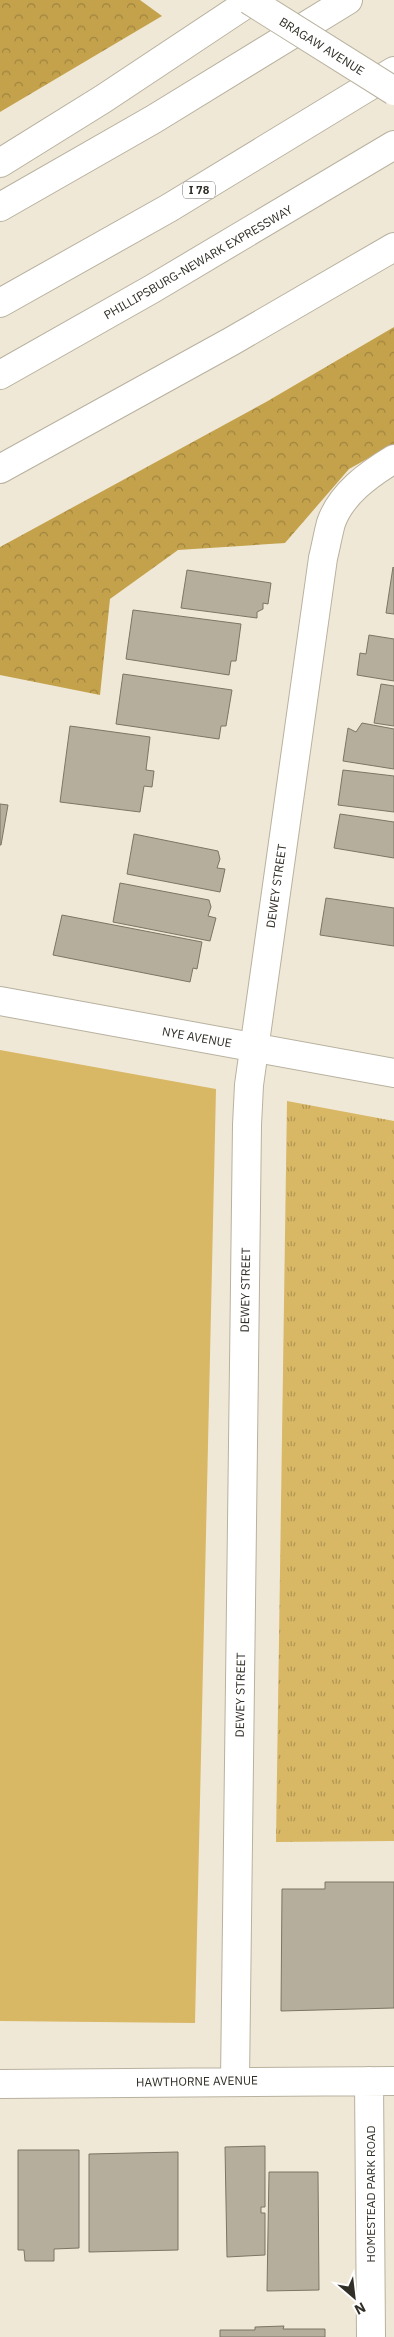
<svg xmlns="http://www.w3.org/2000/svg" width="394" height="2337" font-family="'IBM Plex Sans',sans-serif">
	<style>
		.grass { fill: url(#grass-tufts) }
		.forest { fill: url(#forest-crowns) }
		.green { fill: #d8b765 }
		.building { fill: #b5ae9d; stroke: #7c7565 }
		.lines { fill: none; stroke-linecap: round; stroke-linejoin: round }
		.minor-casing { stroke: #b8b19f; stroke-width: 30 }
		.highway-casing { stroke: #b8b19f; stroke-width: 30 }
		.minor { stroke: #fff; stroke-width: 28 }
		.highway { stroke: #fff; stroke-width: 28 }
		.minor-bridge-casing { stroke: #b8b19f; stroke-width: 30; stroke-linecap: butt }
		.minor-bridge { stroke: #fff; stroke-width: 28 }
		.labels { text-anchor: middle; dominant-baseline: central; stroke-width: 4.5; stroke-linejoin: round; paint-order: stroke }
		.shield { fill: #fff; stroke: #6f6d68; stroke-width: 1 }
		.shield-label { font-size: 11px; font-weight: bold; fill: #312e27 }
		.street-label { font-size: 12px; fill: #312e27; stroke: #fff }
	</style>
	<defs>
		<pattern id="grass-tufts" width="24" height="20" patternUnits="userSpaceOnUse" patternTransform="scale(1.25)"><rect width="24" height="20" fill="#d8b765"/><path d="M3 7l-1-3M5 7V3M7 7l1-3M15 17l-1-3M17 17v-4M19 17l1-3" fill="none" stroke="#b09553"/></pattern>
		<pattern id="forest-crowns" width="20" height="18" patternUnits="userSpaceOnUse" patternTransform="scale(1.25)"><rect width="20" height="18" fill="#c4a24c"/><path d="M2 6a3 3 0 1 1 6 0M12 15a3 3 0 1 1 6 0" fill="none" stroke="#a0843f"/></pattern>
	</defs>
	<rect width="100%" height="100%" fill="#f0e8d6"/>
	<path class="grass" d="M287,1101L394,1121V1841L276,1842Z"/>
	<path class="forest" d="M0,0H140L162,16L0,112Z
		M394,327V444L349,469L285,543L178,550L110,599L100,695L0,675V547L266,402Z"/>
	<path class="green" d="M0,1050L216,1089L195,2023L0,2021Z"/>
	<path class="building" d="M393,567L394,568V614L386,613Z
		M187,570L271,583L268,604L263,603V609L257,612V618L181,608Z
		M133,610L241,624L236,661H231L229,675L126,659Z
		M369,635L394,639V681L357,675L360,653L366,654Z
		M123,674L232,690L226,726H221L219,739L116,724Z
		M381,684L394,686V726L374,723Z
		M362,723L394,729V769L343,761L348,728L356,732Z
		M70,726L150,737L146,770L154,771L152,787L144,786L140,812L60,802Z
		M343,770L394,776V812L338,805Z
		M0,804L8,805L1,845H0Z
		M340,814L394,822V858L334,848Z
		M134,834L218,851L220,859L217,868L225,869L220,892L127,874Z
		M120,883L209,900L211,907L208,916L216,918L210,941L113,922Z
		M326,898L394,908V946L320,935Z
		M62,915L202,942L197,969L193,968L190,982L53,955Z
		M325,1882H394V2008L281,2011L282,1889H325Z
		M265,2146V2207H261V2213H265V2255L227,2257L225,2147Z
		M18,2150H79V2248L54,2249V2261H25L24,2250H18Z
		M178,2152V2250L89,2252V2154Z
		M269,2172H318L319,2290L267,2291Z
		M284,2326L283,2329H325V2337H220V2330H255V2327Z"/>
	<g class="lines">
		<defs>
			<path id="minor" d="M0,1001L394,1073
				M235,2081L247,1125L249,1085L323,558C326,546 328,534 331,523C341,494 369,474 394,459
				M369,2081L371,2337
				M0,2084L394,2081"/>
			<path id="highway" d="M0,163L103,99L252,0
				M0,207L154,119L348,0
				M0,303L169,208L394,71
				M0,375L152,289L394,145
				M0,469L232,341L394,247"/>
		</defs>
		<use href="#minor" class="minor-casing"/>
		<use href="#highway" class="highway-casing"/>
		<use href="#minor" class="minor"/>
		<use href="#highway" class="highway"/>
		<defs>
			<path id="minor-bridge" d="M249,0L394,91"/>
		</defs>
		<use href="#minor-bridge" class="minor-bridge-casing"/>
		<use href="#minor-bridge" class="minor-bridge"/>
	</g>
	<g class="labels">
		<rect class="shield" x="183" y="181.5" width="32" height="17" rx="4"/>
		<g class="shield-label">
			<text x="199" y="190">I 78</text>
		</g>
		<g class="street-label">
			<text transform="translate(322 46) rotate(32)">BRAGAW AVENUE</text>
			<text transform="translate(198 262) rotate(-30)">PHILLIPSBURG-NEWARK EXPRESSWAY</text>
			<text transform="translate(276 886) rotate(-82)">DEWEY STREET</text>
			<text transform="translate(197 1037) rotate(10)">NYE AVENUE</text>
			<text transform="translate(245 1290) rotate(-89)">DEWEY STREET</text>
			<text transform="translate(240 1695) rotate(-89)">DEWEY STREET</text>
			<text transform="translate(197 2081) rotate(-1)">HAWTHORNE AVENUE</text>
			<text transform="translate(370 2194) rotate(-90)">HOMESTEAD PARK ROAD</text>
		</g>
	</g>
	<g transform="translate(354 2297) rotate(152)" stroke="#ffffff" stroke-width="4" paint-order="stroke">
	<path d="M0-4L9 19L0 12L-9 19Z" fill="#312e27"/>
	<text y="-8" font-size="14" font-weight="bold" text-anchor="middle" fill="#312e27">N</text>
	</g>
</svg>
